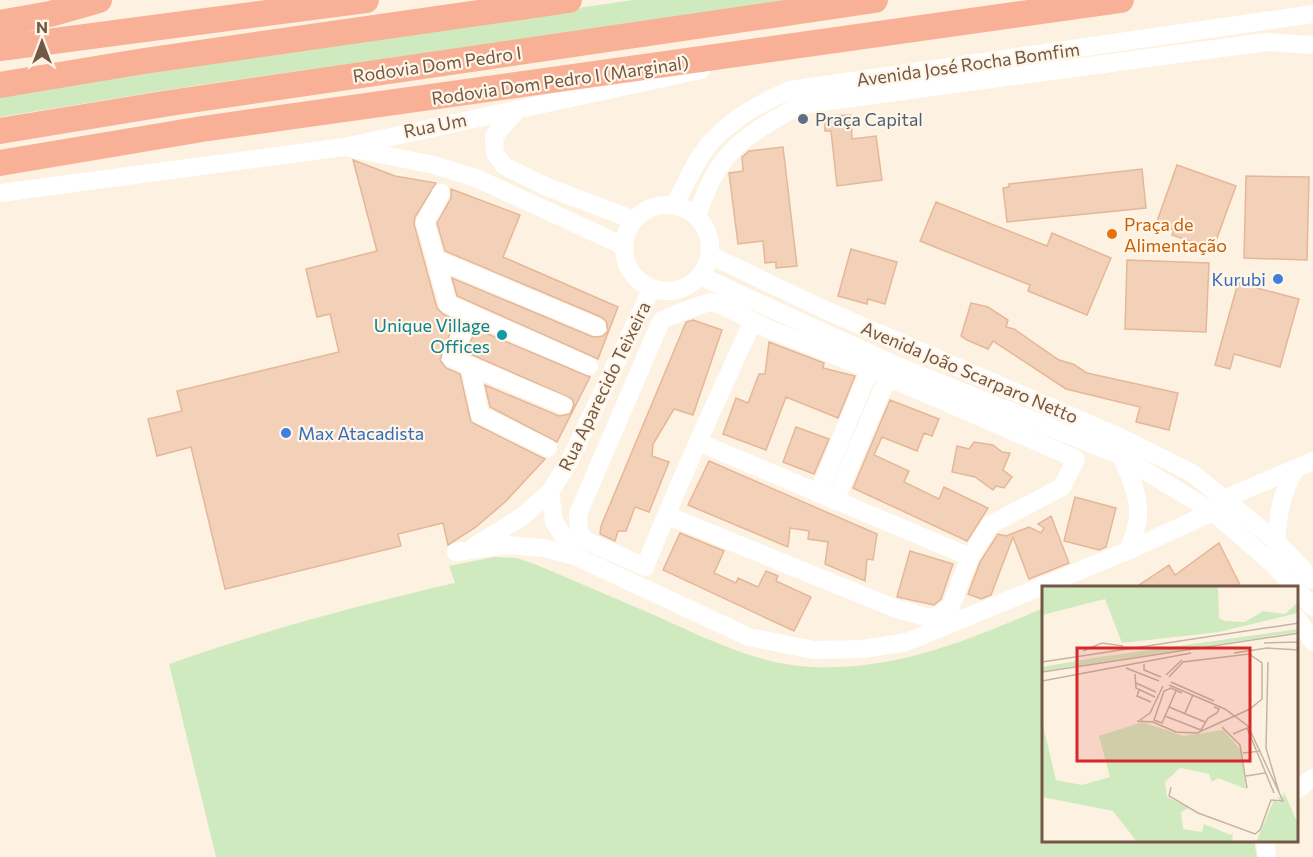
<svg xmlns="http://www.w3.org/2000/svg" width="1313" height="857" font-family="Commissioner,sans-serif">
	<style>
		.green { fill: #d0eabf }
		.building { fill: #f3d0b8; stroke: #e5b798; stroke-width: 1.5 }
		.lines { fill: none; stroke-linecap: round; stroke-linejoin: round }
		.minor { stroke: #fff; stroke-width: 18 }
		.highway { stroke: #f8b196; stroke-width: 26 }
		.service-dot { fill: #5c6f8a; stroke: #fff6e7; stroke-width: 2 }
		.food-dot { fill: #e8710a; stroke: #fff6e7; stroke-width: 2 }
		.shop-dot { fill: #3f7fe0; stroke: #fff6e7; stroke-width: 2 }
		.culture-dot { fill: #0f9aa8; stroke: #fff6e7; stroke-width: 2 }
		.labels { text-anchor: middle; dominant-baseline: central; stroke-width: 4.5; stroke-linejoin: round; paint-order: stroke }
		.street-label { font-size: 18px; fill: #745847; stroke: #fff6e7 }
		.service-label { font-size: 18px; fill: #4e5e75; stroke: #fff6e7; text-anchor: start }
		.food-label { font-size: 18px; fill: #c56008; stroke: #fff6e7; text-anchor: start }
		.shop-label { font-size: 18px; fill: #366cbe; stroke: #fff6e7; text-anchor: end }
		.culture-label { font-size: 18px; fill: #0d838f; stroke: #fff6e7; text-anchor: end }
		.inset-road { fill: none; stroke: #c6b4a3; stroke-width: 1.5 }
		.view { fill: #d62828; fill-opacity: 0.15; stroke: #d62828; stroke-width: 3 }
		.inset-edge { fill: none; stroke: #745847; stroke-width: 3 }
	</style>
	<rect width="100%" height="100%" fill="#fdf2e1"/>
	<path class="green" d="M633,0H797L193,86L0,117V93Z
		M494,557L517,558L537,565C576,582 615,598 654,615C704,637 757,665 812,667C895,671 970,640 1043,608V840L1254,841L1257,857H216L169,664C263,631 358,605 455,583L449,566Z"/>
	<path class="building" d="M851,115L852,139L876,136L882,180L837,186L831,131H825V116Z
		M783,147L797,266L776,268V262L765,263L763,241L738,244L729,173L743,171L742,157L749,151Z
		M353,160L395,176L436,183L415,217L414,224L437,308L443,314L455,320L440,360L446,368L460,374L471,422L545,459L505,502L476,527L448,545L443,523L398,534L401,546L225,589L191,447L157,456L148,419L182,411L177,391L339,352L330,314L317,317L306,269L377,251Z
		M1177,165L1236,186L1213,249L1172,235L1174,230L1156,224Z
		M1142,169L1146,208L1007,222L1003,188L1009,187V184Z
		M1246,176L1309,177L1307,260L1244,258Z
		M451,189L520,215L503,257L618,307L598,359L457,296L452,278L593,337L603,336L608,331L606,321L601,317L445,251L437,223L451,198Z
		M936,202L1047,246L1052,233L1111,258L1087,315L1028,291L1030,285L920,241Z
		M851,249L897,262L885,304L868,299L867,304L838,296Z
		M1127,260L1209,263L1206,332L1125,329Z
		M1238,283L1299,299L1280,367L1234,354L1230,369L1215,365Z
		M971,303L988,307L1008,320L1006,327L1014,329L1059,360L1073,364L1087,373L1178,393L1169,430L1136,422L1140,407L1066,389L993,341L988,349L967,340L961,336Z
		M693,320L722,330L693,415L674,409L653,444L652,456L669,462L649,512L635,507L626,531H618L615,541L600,534L601,526L686,322Z
		M476,329L590,377L557,442L490,407L485,385L559,416L570,414L574,404L572,399L466,352Z
		M769,342L824,363L823,368L855,376L838,418L786,397L766,450L723,434L736,398L748,403L759,374H765Z
		M890,400L939,419L932,436L924,433L917,451L882,437L874,455L909,471L904,482L939,499L944,487L988,508L967,541L853,488Z
		M796,427L829,439L814,474L783,462Z
		M974,442L993,445L1002,452L1010,453L1003,470L1012,477L1004,488L996,486L993,490L975,477L952,472L957,446L969,449Z
		M709,461L877,534L873,560L867,559L865,581L825,564L828,542L808,539L809,531L790,528L788,547L688,505Z
		M1075,497L1116,508L1106,547L1099,550L1064,541Z
		M1051,516L1069,563L1029,579L1013,537L991,595L981,599L968,594L980,562L998,534L1006,536L1029,527L1041,533L1044,528L1038,524Z
		M680,533L724,551L714,573L736,583L738,578L758,587L766,571L778,576L776,581L811,597L794,631L663,570Z
		M1219,543L1241,587H1136L1169,565L1175,575Z
		M910,551L953,564L941,599L934,605L897,597Z"/>
	<g class="lines">
		<path class="minor" d="M518,109L494,136L495,153L504,166L547,187L634,220
			M349,148L434,165L476,178L624,246
			M0,193L344,147L701,70
			M441,193L425,222L448,304L589,366
			M674,205C686,185 696,158 712,141C734,117 761,103 790,90L1313,14
			M624 248a43 43 0 1 1 86 0a43 43 0 1 1-86 0Z
			M697,216C719,150 741,138 800,105L1266,42L1313,45
			M710,255L825,310L1122,438L1192,473L1276,541L1313,580
			M438,260L597,327
			M700,276L893,364L1121,456L1213,512L1273,564L1313,607
			M470,314L451,358L563,405
			M470,366L480,415L548,448
			M698,442L970,557
			M1121,456C1137,491 1147,515 1127,551
			M550,492L554,521L575,556
			M818,494L875,357
			M835,501L892,367
			M666,515L894,608L926,617L938,616L951,606L970,557L990,525L1062,487L1076,459C975,415 875,370 773,331C757,324 724,304 711,302C708,302 664,318 661,321L578,514L579,532L585,540L645,567C678,484 715,404 752,323
			M475,546L523,516L550,492L569,462L652,288
			M1275,550C1278,520 1279,495 1296,469
			M456,552L507,545L543,548L575,556L749,637L814,650L863,649L907,642L1127,551L1213,512L1226,498L1313,461
			M1296,617L1313,642
			M1296,790L1313,778
			M1265,840L1267,857"/>
		<path class="highway" d="M0,23L50,14L99,0
			M0,48L366,0
			M0,85L144,61L569,0
			M0,131L170,103L875,0
			M0,163L202,129L1121,0"/>
	</g>
	<circle class="service-dot" cx="803" cy="119" r="6"/>
	<circle class="food-dot" cx="1112" cy="234" r="6"/>
	<g class="shop-dot">
		<circle cx="1278" cy="279" r="6"/>
		<circle cx="286" cy="433" r="6"/>
	</g>
	<circle class="culture-dot" cx="502" cy="335" r="6"/>
	<g class="labels">
		<g class="street-label">
			<text transform="translate(437 64) rotate(-8)">Rodovia Dom Pedro I</text>
			<text transform="translate(968 64) rotate(-8)">Avenida José Rocha Bomfim</text>
			<text transform="translate(560 80) rotate(-8)">Rodovia Dom Pedro I (Marginal)</text>
			<text transform="translate(435 125) rotate(-11)">Rua Um</text>
			<text transform="translate(970 372) rotate(23)">Avenida João Scarparo Netto</text>
			<text transform="translate(604 386) rotate(-64)">Rua Aparecido Teixeira</text>
		</g>
		<g class="service-label">
			<text x="815" y="119">Praça Capital</text>
		</g>
		<g class="food-label">
			<text x="1124" y="224">Praça de<tspan x="1124" dy="21">Alimentação</tspan></text>
		</g>
		<g class="shop-label">
			<text x="1266" y="279">Kurubi</text>
			<text x="298" y="433" text-anchor="start">Max Atacadista</text>
		</g>
		<g class="culture-label">
			<text x="490" y="325">Unique Village<tspan x="490" dy="21">Offices</tspan></text>
		</g>
	</g>
	<g transform="translate(1042 586)">
		<rect width="256" height="256" fill="#fdf2e1"/>
		<path d="M0,1H176L177,32L183,35L203,36L221,25L243,28L256,16V27L177,46L80,57L63,13L0,29ZM256,43V46L0,85V81L58,71ZM0,135L14,194L40,199L68,191L57,150L100,136L142,150L181,144L199,164L204,203L176,192L170,196L167,188L138,182L123,196L125,211L147,222L139,226L141,243L160,246L162,238L189,249L191,246L190,256H95L71,225L0,211ZM242,206L255,236L256,256H214L232,214L238,217L236,211H241Z" fill="#d0eabf"/>
		<path class="inset-road" d="M222,57L257,56M41,65L60,57L81,60M192,67L225,62L257,64M0,76L257,37M226,76L224,162L237,206M102,78V84L119,91M84,82L117,95M0,86L257,47M93,88L94,102L113,111M124,89L140,74M0,95L149,67M129,96L172,115M94,97L114,106M127,99L183,123L206,140L241,215L229,214L218,244L213,248L156,227L127,210L129,201M97,104L95,110L109,116M134,105L120,137L112,134L122,105L129,102L140,107M127,121L163,136M143,127L151,109M123,130L159,144L166,132L175,127L177,123L172,121M98,134L108,127L121,100M95,135L111,136L134,146L155,147L208,123L220,113V77L207,68L141,76L127,91M180,141L198,159L205,202M191,148L205,142L232,207M201,167L219,165M204,190L223,187"/>
		<path class="view" d="M35,62H208V175H35Z"/>
		<rect width="256" height="256" class="inset-edge"/>
	</g>
	<g transform="translate(42 42)" stroke="#fff6e7" stroke-width="4.5" paint-order="stroke">
	<path d="M0-4.5L10 22L0 15L-10 22Z" fill="#745847"/>
	<text y="-9" font-size="16" font-weight="bold" text-anchor="middle" fill="#745847">N</text>
	</g>
</svg>
